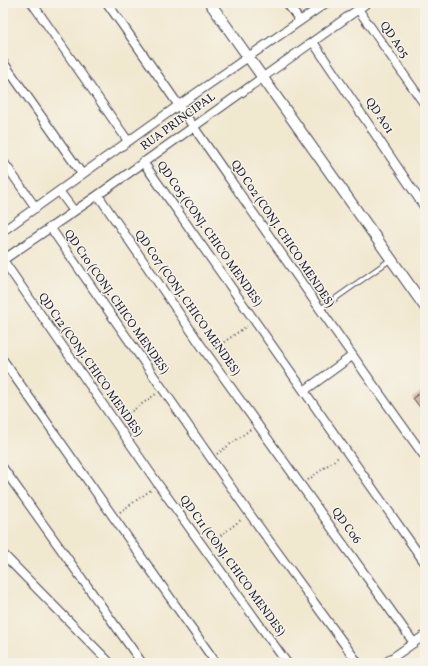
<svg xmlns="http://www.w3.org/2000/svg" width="428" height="666" font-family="Vollkorn,serif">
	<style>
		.building { fill: url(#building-hatch) }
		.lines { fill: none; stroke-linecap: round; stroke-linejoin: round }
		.service-casing { stroke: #414051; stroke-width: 6 }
		.minor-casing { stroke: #414051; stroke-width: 10 }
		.tertiary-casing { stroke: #414051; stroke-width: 12 }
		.path { stroke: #414051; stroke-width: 2; stroke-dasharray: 1 3; stroke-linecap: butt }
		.service { stroke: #fff; stroke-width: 4 }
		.minor { stroke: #fff; stroke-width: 8 }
		.tertiary { stroke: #fff; stroke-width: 10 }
		.labels { text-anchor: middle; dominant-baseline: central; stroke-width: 3; stroke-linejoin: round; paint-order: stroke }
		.street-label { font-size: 12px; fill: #22223b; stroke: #f7f3e8 }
	</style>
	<defs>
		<pattern id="building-hatch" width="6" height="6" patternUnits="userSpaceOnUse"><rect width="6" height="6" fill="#c59b80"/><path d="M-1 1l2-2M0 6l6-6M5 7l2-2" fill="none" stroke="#a07e6a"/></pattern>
	</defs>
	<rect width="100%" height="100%" fill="#f7f3e8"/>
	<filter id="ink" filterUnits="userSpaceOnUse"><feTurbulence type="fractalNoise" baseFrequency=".025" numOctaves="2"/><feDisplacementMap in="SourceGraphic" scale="8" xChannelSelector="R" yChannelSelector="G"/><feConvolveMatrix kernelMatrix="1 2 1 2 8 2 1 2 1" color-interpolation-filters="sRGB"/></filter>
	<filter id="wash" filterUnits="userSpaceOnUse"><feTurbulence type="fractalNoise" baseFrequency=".012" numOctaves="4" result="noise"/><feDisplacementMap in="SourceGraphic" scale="16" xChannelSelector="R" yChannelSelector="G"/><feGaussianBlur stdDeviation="0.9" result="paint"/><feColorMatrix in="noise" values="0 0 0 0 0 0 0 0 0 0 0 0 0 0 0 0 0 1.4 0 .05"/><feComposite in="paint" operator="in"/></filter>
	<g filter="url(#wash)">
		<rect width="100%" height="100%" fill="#f1e8d0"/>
		<g id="blocks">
			<path class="building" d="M425,389V414L413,398Z"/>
		</g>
	</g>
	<g filter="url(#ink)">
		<use href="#blocks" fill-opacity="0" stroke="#414051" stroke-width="1"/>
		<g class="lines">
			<defs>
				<path id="service" d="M319,310L390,260"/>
				<path id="minor" d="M32,3L128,141
					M107,3C214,154 316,307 425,457
					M287,3L300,21
					M358,9L425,105
					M313,42L425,208
					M3,62L82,174
					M3,161L36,208
					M143,162L425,563
					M59,191L74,211
					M98,195L207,354L414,643
					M50,227L249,513L358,663
					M3,231L179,105L326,3
					M3,260L158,484L287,663
					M3,260L98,195L367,3
					M3,360L216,663
					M304,391L352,356
					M3,468L142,663
					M3,554L110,663
					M385,663L425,635"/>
				<path id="tertiary" d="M210,3L425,307"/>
			</defs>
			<use href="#service" class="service-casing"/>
			<use href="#minor" class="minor-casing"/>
			<use href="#tertiary" class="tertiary-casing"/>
			<path class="path" d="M214,349L247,326
				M122,418L156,394
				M217,454L251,429
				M308,480L340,456
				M120,512L151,490
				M211,543L242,519"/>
			<use href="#service" class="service"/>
			<use href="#minor" class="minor"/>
			<use href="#tertiary" class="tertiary"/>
		</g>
	</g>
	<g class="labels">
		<g class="street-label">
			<text transform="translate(394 40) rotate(55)">QD A05</text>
			<text transform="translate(379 116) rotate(56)">QD A01</text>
			<text transform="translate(178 122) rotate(-36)">RUA PRINCIPAL</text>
			<text transform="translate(209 234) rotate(55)">QD C05 (CONJ. CHICO MENDES)</text>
			<text transform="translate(282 234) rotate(56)">QD C02 (CONJ. CHICO MENDES)</text>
			<text transform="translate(116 302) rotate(55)">QD C10 (CONJ. CHICO MENDES)</text>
			<text transform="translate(187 303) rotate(55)">QD C07 (CONJ. CHICO MENDES)</text>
			<text transform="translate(90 365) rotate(55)">QD C12 (CONJ. CHICO MENDES)</text>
			<text transform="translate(346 526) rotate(54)">QD C06</text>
			<text transform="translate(232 566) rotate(54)">QD C11 (CONJ. CHICO MENDES)</text>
		</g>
	</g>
	<rect width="428" height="666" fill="none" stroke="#f7f3e8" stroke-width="16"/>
</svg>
